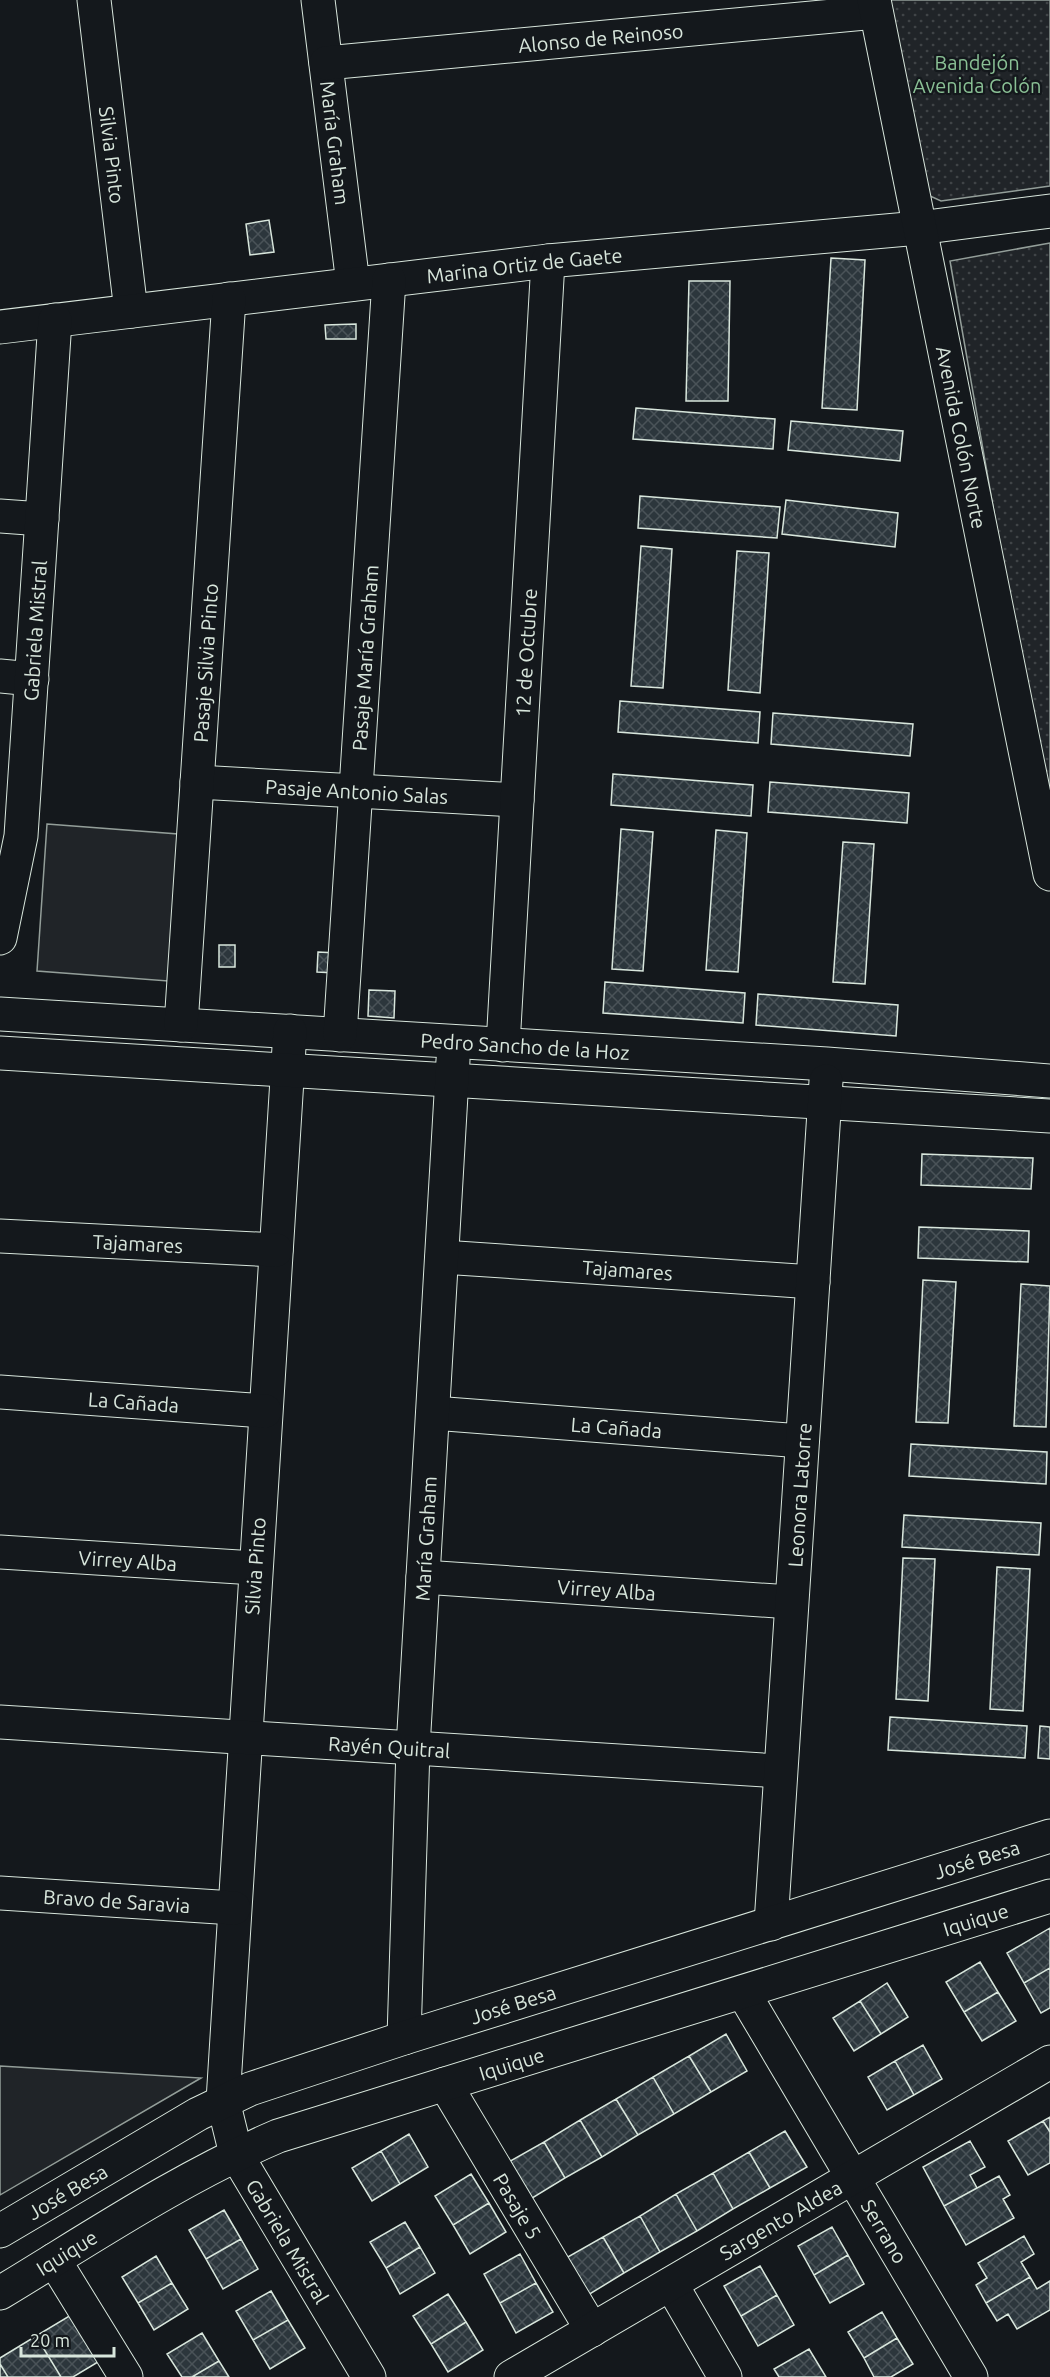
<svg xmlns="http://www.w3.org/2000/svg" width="1050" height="2377" font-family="Ubuntu,sans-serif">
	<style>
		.green { fill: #202428; stroke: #939e99; stroke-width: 1.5 }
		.park { fill: url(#park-dots); stroke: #939e99; stroke-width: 1.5 }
		.building { fill: url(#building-cross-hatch); stroke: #d8e6dc; stroke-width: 1.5 }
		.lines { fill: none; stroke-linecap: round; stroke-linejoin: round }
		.minor-casing { stroke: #d8e6dc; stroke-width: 35 }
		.major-casing { stroke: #d8e6dc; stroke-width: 35 }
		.minor { stroke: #14181c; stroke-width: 33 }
		.major { stroke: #14181c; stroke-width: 33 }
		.labels { text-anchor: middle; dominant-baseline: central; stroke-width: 4.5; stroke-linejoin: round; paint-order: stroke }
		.street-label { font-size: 20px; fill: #d8e6dc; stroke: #14181c }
		.park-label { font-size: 20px; fill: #8ac095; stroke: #14181c }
	</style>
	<defs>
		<pattern id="park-dots" width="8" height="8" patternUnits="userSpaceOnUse" patternTransform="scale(1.5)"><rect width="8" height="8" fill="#202428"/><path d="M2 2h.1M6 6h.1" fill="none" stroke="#404447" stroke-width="1.8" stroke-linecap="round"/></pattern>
		<pattern id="building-cross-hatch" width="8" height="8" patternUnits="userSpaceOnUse" patternTransform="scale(1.5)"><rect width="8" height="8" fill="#2c363c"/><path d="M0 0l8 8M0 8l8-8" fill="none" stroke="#4a5358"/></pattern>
	</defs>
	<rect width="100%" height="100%" fill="#14181c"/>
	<path class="green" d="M47,824L178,834L168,981L37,971Z
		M0,2066L201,2078L0,2195Z"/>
	<path class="park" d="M888,0H1050V186L941,201L930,196Z
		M1050,243V832L950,261Z"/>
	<path class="building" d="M269,220L274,252L250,255L246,224Z
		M831,258L865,260L857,410L822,408Z
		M689,281H730L728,401H686Z
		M356,324V339H326L325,325Z
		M636,408L775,419L773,449L633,439Z
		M791,421L903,431L900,461L788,450Z
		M640,496L780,507L777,538L638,528Z
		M786,500L898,513L895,547L782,534Z
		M641,546L672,549L663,688L631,686Z
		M737,551L769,553L760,693L728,690Z
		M620,701L760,712L758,743L618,732Z
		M773,713L913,724L910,756L771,744Z
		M613,774L753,785L751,816L611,805Z
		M770,782L909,793L907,823L768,812Z
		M621,829L653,832L643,971L612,969Z
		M716,830L747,833L738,972L706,970Z
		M843,842L874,844L865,984L833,982Z
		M219,945H235V967H219Z
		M318,952L337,953L336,973L317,972Z
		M605,982L745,993L743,1023L603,1013Z
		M369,990L395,991L394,1018L368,1016Z
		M758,994L898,1005L896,1036L756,1025Z
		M922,1154L1033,1158L1031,1189L921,1185Z
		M919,1227L1029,1231L1028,1262L918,1258Z
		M923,1280L956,1282L948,1423L916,1422Z
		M1021,1284L1050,1286L1046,1427L1014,1426Z
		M911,1444L1047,1452L1046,1484L909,1476Z
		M904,1515L1041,1523L1039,1555L902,1547Z
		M903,1558L935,1559L928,1701L896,1699Z
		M997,1567L1030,1569L1023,1711L990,1709Z
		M890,1717L1027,1726L1025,1758L888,1750Z
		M1040,1726L1050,1727V1759L1038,1758Z
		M1050,1928V1968L1024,1983L1007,1953Z
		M980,1962L998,1992L964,2012L946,1982Z
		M1050,1968V2008L1041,2013L1024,1983Z
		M887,1983L908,2017L881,2034L860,2001Z
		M998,1992L1016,2021L982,2041L964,2012Z
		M860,2001L881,2034L854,2051L833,2018Z
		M726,2034L747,2071L711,2092L689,2056Z
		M923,2045L942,2079L914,2095L895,2061Z
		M689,2056L711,2092L674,2114L653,2077Z
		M895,2061L914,2095L887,2110L868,2077Z
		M653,2077L674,2114L638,2135L616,2099Z
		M616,2099L638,2135L602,2157L580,2120Z
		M1050,2117V2132L1043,2121Z
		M580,2120L602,2157L565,2178L544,2142Z
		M1043,2121L1050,2132V2163L1028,2175L1008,2141Z
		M785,2131L807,2167L770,2188L749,2152Z
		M409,2134L428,2167L400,2184L381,2151Z
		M970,2141L985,2167L970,2175L977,2188L944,2206L923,2167Z
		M544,2142L565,2178L529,2200L507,2163Z
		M381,2151L400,2184L372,2201L352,2168Z
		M749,2152L770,2188L733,2209L713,2173Z
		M713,2173L733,2209L697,2231L676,2194Z
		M471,2174L489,2203L453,2225L435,2196Z
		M999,2176L1010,2195L1003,2199L1014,2218L966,2245L944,2206Z
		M676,2194L697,2231L660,2252L640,2216Z
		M489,2203L506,2232L470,2254L453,2225Z
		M224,2210L241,2239L206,2259L189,2230Z
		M640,2216L660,2252L624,2273L603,2237Z
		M405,2222L420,2247L386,2268L370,2242Z
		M832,2227L848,2255L814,2275L798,2246Z
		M1024,2236L1034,2254L1021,2262L1030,2277L986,2303L976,2285L987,2278L978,2263Z
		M603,2237L624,2273L588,2295L566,2258Z
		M241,2239L258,2269L223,2289L206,2259Z
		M420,2247L435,2273L400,2294L386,2268Z
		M520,2254L536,2283L500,2303L484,2274Z
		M848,2255L864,2284L830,2303L814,2275Z
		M156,2256L172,2283L138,2303L122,2277Z
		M760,2266L777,2295L741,2316L724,2286Z
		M1030,2277L1037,2289L1050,2281V2310L1017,2329L1008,2314L997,2321L986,2303Z
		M172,2283L188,2309L154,2330L138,2303Z
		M536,2283L553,2312L516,2333L500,2303Z
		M271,2291L288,2320L253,2340L236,2311Z
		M448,2294L466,2322L431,2344L413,2316Z
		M777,2295L794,2325L758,2346L741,2316Z
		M76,2312L103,2359L73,2377H61L36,2336Z
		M882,2312L897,2338L864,2358L848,2332Z
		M288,2320L305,2348L270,2369L253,2340Z
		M466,2322L483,2350L448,2372L431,2344Z
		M202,2333L219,2361L192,2377H182L167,2354Z
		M36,2336L61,2377H8L0,2364V2358Z
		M897,2338L913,2364L891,2377H874L864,2358Z
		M809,2349L826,2377H779L774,2369Z
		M219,2361L229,2377H192Z
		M0,2364L8,2377H0Z"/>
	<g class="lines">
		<defs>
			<g id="minor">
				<path id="s1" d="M94,0L131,311"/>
				<path id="s2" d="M318,0L353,284"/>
				<path id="s3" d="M326,63L876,12"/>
				<path id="s4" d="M0,327L548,261L919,228L1050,211"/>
				<path d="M0,516L42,519"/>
				<path d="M0,676L32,679"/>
				<path id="s5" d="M197,782L517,800"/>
				<path id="s6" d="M0,938L21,836L55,320"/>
				<path id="s7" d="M0,1014L827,1064L1050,1081"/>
				<path id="s8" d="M181,1025L229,299"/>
				<path id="s9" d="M290,1031L223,2101L236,2154L369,2377"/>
				<path id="s10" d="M340,1035L389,280"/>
				<path id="s11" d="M503,1045L548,261"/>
				<path d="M0,1053L1050,1116"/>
				<path id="s12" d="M0,1236L276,1250"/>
				<path id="s13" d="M442,1257L813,1282"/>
				<path id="s14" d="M0,1392L265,1411"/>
				<path id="s15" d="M433,1413L802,1441"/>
				<path id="s16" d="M0,1552L255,1568"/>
				<path id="s17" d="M423,1577L791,1602"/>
				<path id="s18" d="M0,1722L779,1771"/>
				<path id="s19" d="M0,1893L234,1908"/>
				<path id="s20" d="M771,1924L826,1081"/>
				<path id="s21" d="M743,1992L971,2377"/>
				<path id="s22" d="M404,2038L413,1748L453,1060"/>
				<path id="s23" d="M445,2084L592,2330"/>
				<path id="s24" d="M0,2231L198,2114L250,2089L404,2038L1050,1836"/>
				<path d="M54,2260L126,2377"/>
				<path d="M671,2284L725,2377"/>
				<path id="s25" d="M0,2293C91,2238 180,2178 278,2136L1050,1896"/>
				<path id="s26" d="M511,2377L1050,2062"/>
			</g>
			<g id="major">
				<path id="s27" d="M874,0L1050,874"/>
			</g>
		</defs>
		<use href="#minor" class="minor-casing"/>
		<use href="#major" class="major-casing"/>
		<use href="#minor" class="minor"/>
		<use href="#major" class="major"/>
	</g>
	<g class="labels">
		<g class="street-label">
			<text stroke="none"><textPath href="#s3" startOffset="276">Alonso de Reinoso</textPath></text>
			<text stroke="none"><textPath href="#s2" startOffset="144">María Graham</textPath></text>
			<text stroke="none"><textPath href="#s1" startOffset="156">Silvia Pinto</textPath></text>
			<text stroke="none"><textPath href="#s4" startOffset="528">Marina Ortiz de Gaete</textPath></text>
			<text stroke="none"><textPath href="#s27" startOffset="446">Avenida Colón Norte</textPath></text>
			<text stroke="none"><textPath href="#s6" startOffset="310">Gabriela Mistral</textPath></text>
			<text stroke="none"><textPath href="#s11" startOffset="393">12 de Octubre</textPath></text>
			<text stroke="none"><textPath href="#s10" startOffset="378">Pasaje María Graham</textPath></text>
			<text stroke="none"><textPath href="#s8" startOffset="363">Pasaje Silvia Pinto</textPath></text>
			<text stroke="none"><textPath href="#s5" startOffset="160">Pasaje Antonio Salas</textPath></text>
			<text stroke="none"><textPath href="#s7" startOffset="526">Pedro Sancho de la Hoz</textPath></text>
			<text stroke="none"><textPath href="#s12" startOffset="138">Tajamares</textPath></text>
			<text stroke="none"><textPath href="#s13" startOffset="186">Tajamares</textPath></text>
			<text stroke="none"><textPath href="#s14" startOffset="134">La Cañada</textPath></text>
			<text stroke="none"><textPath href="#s15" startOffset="184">La Cañada</textPath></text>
			<text stroke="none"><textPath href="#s20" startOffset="430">Leonora Latorre</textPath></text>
			<text stroke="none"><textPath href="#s22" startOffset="500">María Graham</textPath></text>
			<text stroke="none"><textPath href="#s16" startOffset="128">Virrey Alba</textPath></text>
			<text transform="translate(255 1566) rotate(-86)">Silvia Pinto</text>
			<text stroke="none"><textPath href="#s17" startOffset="184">Virrey Alba</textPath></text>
			<text stroke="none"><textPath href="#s18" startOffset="390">Rayén Quitral</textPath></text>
			<text stroke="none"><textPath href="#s24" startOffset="1050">José Besa</textPath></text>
			<text stroke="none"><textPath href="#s19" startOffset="117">Bravo de Saravia</textPath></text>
			<text stroke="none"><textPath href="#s25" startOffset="1050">Iquique</textPath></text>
			<text stroke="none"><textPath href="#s24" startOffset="564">José Besa</textPath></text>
			<text stroke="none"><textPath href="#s25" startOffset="564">Iquique</textPath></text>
			<text stroke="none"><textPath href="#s24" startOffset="78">José Besa</textPath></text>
			<text stroke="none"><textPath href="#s23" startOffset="142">Pasaje 5</textPath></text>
			<text stroke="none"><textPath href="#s26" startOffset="312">Sargento Aldea</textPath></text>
			<text stroke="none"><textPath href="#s21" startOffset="278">Serrano</textPath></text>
			<text stroke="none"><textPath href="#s9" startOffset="1228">Gabriela Mistral</textPath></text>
			<text stroke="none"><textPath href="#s25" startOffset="78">Iquique</textPath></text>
		</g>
		<g class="park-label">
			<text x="977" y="62">Bandejón<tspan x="977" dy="23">Avenida Colón</tspan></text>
		</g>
	</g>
	<path d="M21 2347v9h93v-9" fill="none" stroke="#d8e6dc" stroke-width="3"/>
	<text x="30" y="2347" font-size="18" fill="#d8e6dc" stroke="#14181c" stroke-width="4.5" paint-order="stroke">20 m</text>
</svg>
